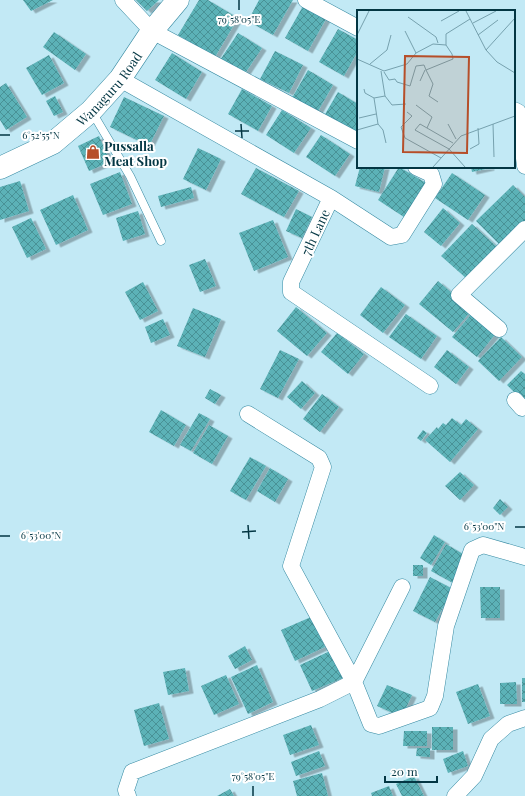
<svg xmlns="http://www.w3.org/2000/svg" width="525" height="796" font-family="'Playfair Display',serif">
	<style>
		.building { fill: url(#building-cross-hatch); filter: url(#shadow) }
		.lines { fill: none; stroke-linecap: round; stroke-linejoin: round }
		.lane-casing { stroke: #3589a1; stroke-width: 9 }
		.street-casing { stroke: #3589a1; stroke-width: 17 }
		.secondary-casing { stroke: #3589a1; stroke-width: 23 }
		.lane { stroke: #fff; stroke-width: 8 }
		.street { stroke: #fff; stroke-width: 16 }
		.secondary { stroke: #fff; stroke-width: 22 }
		.ticks { fill: none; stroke: #033643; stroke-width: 1.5 }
		.labels { text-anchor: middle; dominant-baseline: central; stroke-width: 4; stroke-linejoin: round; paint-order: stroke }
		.street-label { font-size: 13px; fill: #033643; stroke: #fff }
		.poi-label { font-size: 13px; font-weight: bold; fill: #033643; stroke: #fff; text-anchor: start }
		.inset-road { fill: none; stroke: #76a1ae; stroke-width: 1 }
		.view { fill: #b64e29; fill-opacity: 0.15; stroke: #b64e29; stroke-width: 2 }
		.inset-edge { fill: none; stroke: #033643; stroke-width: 2 }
		.ticks-label { font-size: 10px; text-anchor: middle; fill: #033643; stroke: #fff; stroke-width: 4; stroke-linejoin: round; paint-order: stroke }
	</style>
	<defs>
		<pattern id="building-cross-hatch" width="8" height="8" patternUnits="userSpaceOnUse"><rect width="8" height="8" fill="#5cb2b7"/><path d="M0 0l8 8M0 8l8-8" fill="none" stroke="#4a9296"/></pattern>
		<filter id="shadow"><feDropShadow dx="4.5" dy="2.5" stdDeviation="0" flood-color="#0004"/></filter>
	</defs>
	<rect width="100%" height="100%" fill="#c2e9f5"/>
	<path class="building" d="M23,0H53L31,11Z
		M136,0H159L147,11Z
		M199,0H208L238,18L215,57L178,35Z
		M259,0H293L273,35L248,21Z
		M303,6L326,19L308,51L285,38Z
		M338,29L358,40V51L344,76L319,62Z
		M54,32L86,54L75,70L43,47Z
		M238,33L262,48L244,75L220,60Z
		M275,51L303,65L289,93L260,79Z
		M172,53L202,72L186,99L155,80Z
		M49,55L64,83L42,95L26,68Z
		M308,70L333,85L317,113L292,98Z
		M6,83L27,117L6,130L0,120V87Z
		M242,89L272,106L258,131L228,114Z
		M338,92L358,104V129L355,135L324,116Z
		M55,96L63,112L54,116L46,101Z
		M124,97L164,116L149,146L110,127Z
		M282,110L311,128L294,153L266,135Z
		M321,135L350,154L335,176L306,157Z
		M99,136L110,162L89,171L78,146Z
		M198,148L221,159L206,190L183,179Z
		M360,167H385L379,192L355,186Z
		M399,167L426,183L404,217L378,200Z
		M471,167H490V168L472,172Z
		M256,168L299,191L284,217L241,194Z
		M120,172L132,204L103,215L90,184Z
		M452,173L485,195L468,220L435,198Z
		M20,181L29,211L0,220V187Z
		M513,185L525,197V224L502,247L476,221Z
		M191,187L194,198L161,207L158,196Z
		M73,195L88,230L56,245L40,210Z
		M443,208L460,223L441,246L424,232Z
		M296,209L312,217L302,238L286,231Z
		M138,211L145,234L123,241L116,218Z
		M31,218L46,249L27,258L12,227Z
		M273,220L288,257L254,271L239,233Z
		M472,224L497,247L467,279L441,256Z
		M205,259L216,286L200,292L189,265Z
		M438,281L472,310L453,332L419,304Z
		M143,282L158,311L140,320L125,292Z
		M381,287L405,305L383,333L360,315Z
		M296,307L327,333L307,356L277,331Z
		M193,308L221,319L205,357L177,346Z
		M473,312L497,332L477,357L452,337Z
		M406,314L437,336L421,359L389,337Z
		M163,319L170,335L151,343L145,327Z
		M337,333L364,354L348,374L321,352Z
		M501,337L522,357L499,381L478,361Z
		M280,350L299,359L278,398L260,389Z
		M447,350L469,367L456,384L434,367Z
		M521,371L525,374V403L507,385Z
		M302,381L315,393L301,409L287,397Z
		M210,389L221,395L215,404L205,398Z
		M322,394L339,407L320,432L303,419Z
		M161,410L186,425L174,446L149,432Z
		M199,413L210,419L191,451L180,445Z
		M452,418L461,425L466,419L478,429L450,462L425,440L437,427L438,429L443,423L446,425Z
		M209,425L228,436L212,464L193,453Z
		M423,430L427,433L421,441L417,438Z
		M250,457L266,466L246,500L230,491Z
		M270,468L288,479L275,502L257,491Z
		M460,472L474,485L460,500L445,486Z
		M500,499L508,507L500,515L493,508Z
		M434,535L445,542L431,565L420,558Z
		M446,544L468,557L453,583L431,571Z
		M413,565H423V576H413Z
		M430,577L453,589L435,622L413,611Z
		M480,587H500V618H481Z
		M311,617L325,647L295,661L281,630Z
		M245,646L252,660L235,669L228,656Z
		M330,651L343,678L312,691L300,665Z
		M257,665L273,702L248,714L231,677Z
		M185,668L189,691L168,695L163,672Z
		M226,675L239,704L214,715L201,686Z
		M522,678H525V702H522Z
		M516,682L517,704H500V683Z
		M478,684L490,716L468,724L456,692Z
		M387,685L412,695L402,717L377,706Z
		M159,703L169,739L144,746L134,710Z
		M311,725L319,745L290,755L283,735Z
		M432,727H453V750H432Z
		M404,731H427V746H403Z
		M417,748H430V757L416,756Z
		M319,751L325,766L296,776L291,762Z
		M463,751L468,766L448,773L443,759Z
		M322,773L328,796H297L293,781Z
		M414,776L424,796H402L396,784Z
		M389,786L393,796H372L371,793Z
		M230,789L234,796H217Z"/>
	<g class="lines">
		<defs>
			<path id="lane" d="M92,112L130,176L161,241"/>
			<path id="street" d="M123,0L152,31L358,141
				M306,0L358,28
				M120,79L331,198L291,282V292L430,386
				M514,110L518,112L525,166
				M331,198L391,237L402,235L434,184L431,174L416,167
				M499,329L459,295L525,229
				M515,400L522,408L525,407
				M248,414L319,458L323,467L291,566L354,682
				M354,682L402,587
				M128,796L126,790L132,772L320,699L354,682L371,724L379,726L430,708L435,696L446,626L472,550L483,545L525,557
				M455,796L474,776L491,739L508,724L525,718"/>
			<g id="secondary">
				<path id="s1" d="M0,168L53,143L91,111L120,79L152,31L178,0"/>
			</g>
		</defs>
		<use href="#lane" class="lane-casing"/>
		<use href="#street" class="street-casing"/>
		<use href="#secondary" class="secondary-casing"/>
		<use href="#lane" class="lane"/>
		<use href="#street" class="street"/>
		<use href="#secondary" class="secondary"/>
	</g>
	<path class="ticks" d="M239,0V10M241,124L242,138M235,131H249M0,135H10M248,525L249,539M515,527H525M242,532L256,531M0,536H10M253,786V796"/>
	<defs>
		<symbol id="shop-bare" viewBox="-9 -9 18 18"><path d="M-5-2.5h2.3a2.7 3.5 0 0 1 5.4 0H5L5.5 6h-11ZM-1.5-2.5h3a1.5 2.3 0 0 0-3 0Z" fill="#b64e29" stroke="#fff" stroke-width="2.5" paint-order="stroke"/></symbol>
	</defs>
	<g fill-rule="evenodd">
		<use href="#shop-bare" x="83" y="142" width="20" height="20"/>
	</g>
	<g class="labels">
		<g class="street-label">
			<text stroke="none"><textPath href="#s1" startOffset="137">Wanaguru Road</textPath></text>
			<text transform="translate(315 232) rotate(-65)">7th Lane</text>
		</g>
		<g class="poi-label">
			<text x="104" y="145">Pussalla<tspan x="104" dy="15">Meat Shop</tspan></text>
		</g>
	</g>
	<g transform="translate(357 10)">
		<rect width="158" height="158" fill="#c2e9f5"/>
		<path class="inset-road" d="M109,1L129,40L140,52L158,63M51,7L79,27L81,33M84,11L102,1M116,13L139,1M48,21L59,43M0,25L12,1M121,25L141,10M129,40L158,8M0,49L27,61L50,54L59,43L76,34L89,35V24L113,9M13,54L30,40L34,25M69,60L76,74L72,86L81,92M24,61L28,86M27,62L32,70L38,69L40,72L53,76L59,56L67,55L69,60L96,49L95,44L89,35M63,71L68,60M7,79L8,83L17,88M59,95L75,107L70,118L96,133M50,102L55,106L44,117L48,128L84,148M2,108L19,104M21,114L26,120L29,133M91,114L99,129M136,114L137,147M70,118L63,114L58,120L92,139L108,157M0,120L21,114L17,88L28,86L35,95L49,94M113,139L122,134L121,118M76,157L104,126L158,106"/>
		<path class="view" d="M48,46L112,47L110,143L46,142Z"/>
		<rect width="158" height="158" class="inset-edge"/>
	</g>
	<g class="ticks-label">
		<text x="239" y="23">79°58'05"E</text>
		<text x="41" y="139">6°52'55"N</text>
		<text x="484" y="530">6°53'00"N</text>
		<text x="41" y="539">6°53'00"N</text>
		<text x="253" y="780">79°58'05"E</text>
	</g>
	<path d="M385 776v6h52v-6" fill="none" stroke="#033643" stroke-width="2"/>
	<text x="391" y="776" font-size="12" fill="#033643" stroke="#ffffff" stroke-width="3" paint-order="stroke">20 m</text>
</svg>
